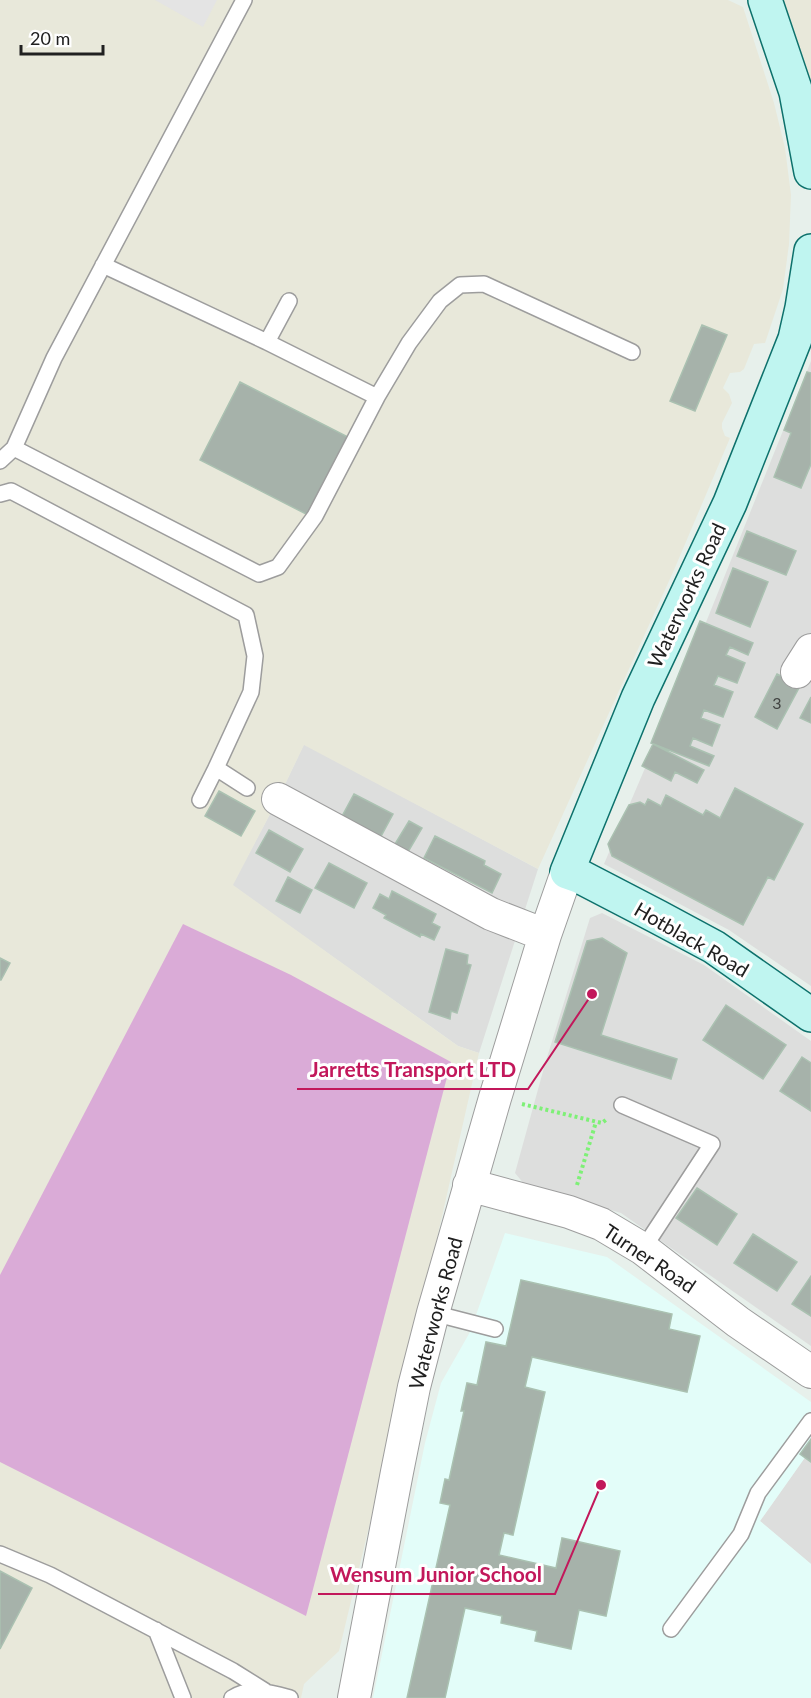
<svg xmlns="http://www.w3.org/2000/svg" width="811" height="1698" font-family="Lato,sans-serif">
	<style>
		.residential { fill: #dddedd }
		.industrial { fill: #e8e8da }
		.education { fill: #e3fdf9 }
		.parking { fill: #e4e4e4 }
		.water { fill: #daabd7 }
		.building { fill: #a6b2aa; stroke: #aac1b1; stroke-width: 1.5 }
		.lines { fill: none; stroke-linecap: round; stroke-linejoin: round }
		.lane-casing { stroke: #9d9d9d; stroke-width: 18 }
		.street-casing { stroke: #9d9d9d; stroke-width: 34 }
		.secondary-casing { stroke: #0d716c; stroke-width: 36 }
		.path { stroke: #7ef077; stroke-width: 4; stroke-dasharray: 3 3; stroke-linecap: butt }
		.lane { stroke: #fff; stroke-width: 15 }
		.street { stroke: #fff; stroke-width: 32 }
		.secondary { stroke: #bff5f0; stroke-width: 33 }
		.labels { text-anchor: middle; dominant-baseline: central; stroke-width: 6; stroke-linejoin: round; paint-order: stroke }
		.number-label { font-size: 16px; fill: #424442 }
		.street-label { font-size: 20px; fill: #202020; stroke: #fff }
		.leader { fill: none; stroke: #c2185b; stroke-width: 2 }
		.callout-dot { fill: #c2185b; stroke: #fff; stroke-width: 2 }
		.callout-label { font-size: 21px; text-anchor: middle; font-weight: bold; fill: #c2185b; stroke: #fff; stroke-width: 6; stroke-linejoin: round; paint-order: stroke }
	</style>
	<rect width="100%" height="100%" fill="#e7f0eb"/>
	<path class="residential" d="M811,361V986L729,930L604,864L684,677Z
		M304,744L538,869L479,1053L458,1046L232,885L278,799Z
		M602,913L704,965L811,1041V1346L621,1213L525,1185L515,1173L545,1064L590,918Z
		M811,1449V1564L760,1521Z"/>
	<path class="industrial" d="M0,0H728L743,7L774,103L785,148L791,195L789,244L783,289L765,343L754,344L744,369L740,372L730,373L723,388L729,394L732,403L722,423V428L725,436L730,438L674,570L538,869L304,745L278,799L233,885L458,1046L479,1053L411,1353L339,1651L304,1684L301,1698H0Z
		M782,0H811V93Z"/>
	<path class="education" d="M505,1233L607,1257L811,1402V1449L760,1521L811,1564V1698H373L425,1443L441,1383L470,1332Z"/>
	<path class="parking" d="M155,0H217L203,27Z"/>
	<path class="water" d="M183,924L291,975L451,1062L306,1616L0,1462V1275Z"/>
	<path class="building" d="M702,325L727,335L695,411L670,401Z
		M807,372L811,373V464L801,488L774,477L791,433L784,430Z
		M240,382L350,438L310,516L200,460Z
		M747,531L796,551L786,575L737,556Z
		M733,568L768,582L750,627L716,613Z
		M700,621L753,643L748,655L730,647L726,655L745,663L737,683L718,676L714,685L733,692L723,717L704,710L701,718L720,725L712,746L693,738L690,746L714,756L709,766L651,743Z
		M777,674L800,686L777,729L755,717Z
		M811,697V723L800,718Z
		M653,744L704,770L697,783L675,772L671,781L642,766Z
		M735,788L803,824L774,880L768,877L743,925L612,856L608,844L629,805L640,802L645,805L648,799L661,806L666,795L703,815L706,810L720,818Z
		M219,791L255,811L241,836L205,816Z
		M354,794L393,814L379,840L340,820Z
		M409,821L422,828L408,852L395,844Z
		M269,830L303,849L290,872L256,853Z
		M435,836L485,861L484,865L501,874L492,893L424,858Z
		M329,863L367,883L354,908L315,888Z
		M288,877L312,890L300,913L276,901Z
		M392,891L436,914L432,923L440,927L434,940L421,934L420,937L384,918L386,915L373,908L380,894L389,899Z
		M602,938L627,953L601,1035L677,1059L671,1079L555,1042L587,941Z
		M446,949L468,955L467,964L471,965L457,1013L451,1011L450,1019L429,1012Z
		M0,958L10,963L1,980H0Z
		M726,1005L786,1045L763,1079L703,1040Z
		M802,1057L811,1063V1111L780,1091Z
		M697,1188L737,1214L717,1245L676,1218Z
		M753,1234L797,1262L777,1291L734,1263Z
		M811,1276V1316L792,1304Z
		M521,1280L672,1314L669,1329L700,1336L687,1392L532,1357L525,1387L545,1392L513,1535L504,1533L499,1555L556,1568L562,1538L620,1551L606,1616L579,1610L571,1649L535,1641L537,1631L501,1623L502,1616L465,1608L445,1698H407L450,1505L440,1503L445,1479L449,1480L464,1411H461L467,1383L477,1385L486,1342L506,1346Z
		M811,1439V1462L800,1454Z
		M0,1571L32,1588L0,1649Z"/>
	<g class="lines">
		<defs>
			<path id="lane" d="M267,342L289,301
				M377,397L409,343L440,301L460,285L484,284L632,352
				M14,448L259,574L278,567L315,516L377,397L267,342L103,265
				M0,461L14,448L54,358L244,0
				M0,494L11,491L246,615L255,656L251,692L216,768L247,788
				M200,800L216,768
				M622,1105L712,1144L643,1249
				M433,1313L495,1329
				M0,1554L50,1575L233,1671L265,1691
				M671,1629L741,1534L758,1493L811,1421
				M156,1630L183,1698
				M232,1698C249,1686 272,1693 290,1698"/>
			<path id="street" d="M797,672L811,650
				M278,799L491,914L545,935
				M469,1185L569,1212L601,1224L643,1249L738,1322L811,1372
				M354,1698L397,1472L414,1387L433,1313L495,1098L545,935L567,872"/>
			<path id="secondary" d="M765,0L796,92L811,172
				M811,251L802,308L795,339L730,503L638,698L567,872L581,877L658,917L714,947L811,1015"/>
		</defs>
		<use href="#lane" class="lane-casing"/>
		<use href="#street" class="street-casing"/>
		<use href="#secondary" class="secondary-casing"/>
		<path class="path" d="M522,1104L602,1123L607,1119
			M577,1185L596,1122"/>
		<use href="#lane" class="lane"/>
		<use href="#street" class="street"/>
		<use href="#secondary" class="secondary"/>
	</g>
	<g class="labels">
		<g class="number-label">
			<text x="777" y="702">3</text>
		</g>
		<g class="street-label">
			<text transform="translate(686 595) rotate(-65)">Waterworks Road</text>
			<text transform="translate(692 939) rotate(30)">Hotblack Road</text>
			<text transform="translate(650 1258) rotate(34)">Turner Road</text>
			<text transform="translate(435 1313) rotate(-75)">Waterworks Road</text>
		</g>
	</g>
	<path class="leader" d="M592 994L528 1089H297M601 1485L555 1594H318"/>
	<g class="callout-dot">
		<circle cx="592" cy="994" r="6"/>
		<circle cx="601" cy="1485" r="6"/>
	</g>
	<g class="callout-label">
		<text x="413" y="1077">Jarretts Transport LTD</text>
		<text x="436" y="1582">Wensum Junior School</text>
	</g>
	<path d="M21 45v9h82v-9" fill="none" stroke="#202020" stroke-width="3"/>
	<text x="30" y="45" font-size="18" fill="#202020" stroke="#ffffff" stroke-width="4.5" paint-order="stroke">20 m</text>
</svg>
